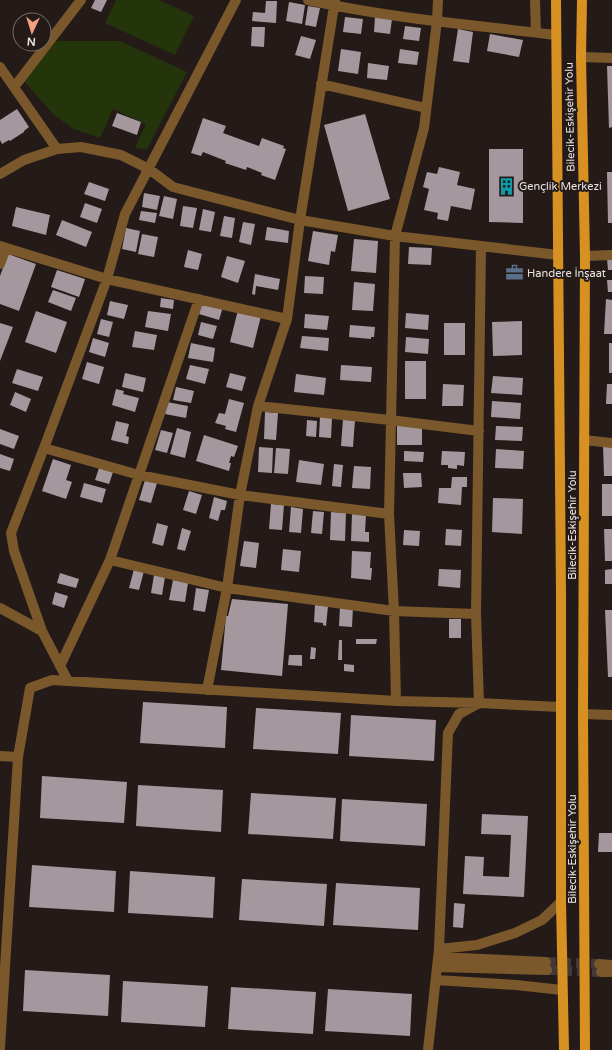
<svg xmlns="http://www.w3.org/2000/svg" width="612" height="1050" font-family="'Varela Round',sans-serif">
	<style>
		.green { fill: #24340b }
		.building { fill: #a4989e }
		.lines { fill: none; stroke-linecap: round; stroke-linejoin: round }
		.minor-tunnel { stroke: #423936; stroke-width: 10; stroke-dasharray: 10 5; stroke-linecap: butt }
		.minor { stroke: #7a582b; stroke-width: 10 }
		.major { stroke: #d79122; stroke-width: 10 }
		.labels { text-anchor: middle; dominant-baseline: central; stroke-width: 4; stroke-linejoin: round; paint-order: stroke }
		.street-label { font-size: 11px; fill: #e9e2e0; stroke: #241b18 }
		.poi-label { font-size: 11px; fill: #e9e2e0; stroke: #241b18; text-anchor: start }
	</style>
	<rect width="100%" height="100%" fill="#241b18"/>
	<path class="green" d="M116,0H159L194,16L175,55L105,23Z
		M56,41H120L187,72L147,149L135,148L146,124L113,109L100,138L74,129L54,115L23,80Z"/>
	<path class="building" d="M95,0H107L101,12L91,8Z
		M266,1H277L276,23L252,21L253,12L265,13Z
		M289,2L305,5L302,24L286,21Z
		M308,6L320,8L316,27L305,25Z
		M345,17L363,19L361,34L343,32Z
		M375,17L392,19L390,34L374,32Z
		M405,26L421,28L419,41L403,39Z
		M252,27H265L264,47L251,46Z
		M458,29L473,32L469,63L453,61Z
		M490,34L523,40L519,57L487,51Z
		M301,36L316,40L310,59L295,55Z
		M341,49L361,52L358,74L338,71Z
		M400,49L419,52L417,65L398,63Z
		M368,63L389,66L387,80L367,78Z
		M607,66H612V127L609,128Z
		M17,109L29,127L24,131V132L10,141L9,140L2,144L0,140V120Z
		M117,113L141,122L137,135L112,126Z
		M365,114L390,199L348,211L324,125Z
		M203,118L226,126L223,133L259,146L262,138L284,146L283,148L286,149L275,180L261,175L262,173L247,167L246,170L225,163L226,161L203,152L201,156L191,153Z
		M489,149H523V223L489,222Z
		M439,167L460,172L457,185L475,189L471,210L451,206L448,221L437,219L438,213L424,210L429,189L423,187L427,172L437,174Z
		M607,172H612V223H608Z
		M89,182L109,189L105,201L84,194Z
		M144,193L160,196L157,210L142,207Z
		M164,196L177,199L173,219L159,216Z
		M85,203L102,209L97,223L80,217Z
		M183,206L197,208L193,228L180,226Z
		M16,207L50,215L46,235L12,226Z
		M203,209L215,212L211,232L199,230Z
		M141,211L157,213L155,223L139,220Z
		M224,216L235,218L232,238L220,236Z
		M62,220L92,232L86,247L56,235Z
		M243,222L255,224L251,245L239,242Z
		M267,227L289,231L288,243L265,240Z
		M126,228L140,231L136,252L122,249Z
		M313,231L338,235L335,252L331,251L329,265L308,261Z
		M142,234L158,237L154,257L138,254Z
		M354,239L378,241L376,273L351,271Z
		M409,247L432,248L431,265L408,264Z
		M188,250L202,254L198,270L184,267Z
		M8,254L36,264L19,311L0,304V276Z
		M227,256L245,261L238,283L221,277Z
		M612,257V270H608L607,258Z
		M57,270L85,279L79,297L51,287Z
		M255,274L280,279L278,290L256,286L255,295L252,294Z
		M305,276L324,277L323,294L304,293Z
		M607,280H612V292H608Z
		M354,282L375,284L373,311L352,310Z
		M53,290L76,298L71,311L48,302Z
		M161,298L174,300L173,309L160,307Z
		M606,299L612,300V334H604Z
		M110,301L128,305L124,319L107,315Z
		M203,301L223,307L219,320L199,314Z
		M238,310L261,316L253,348L230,342Z
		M36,311L67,322L56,353L25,342Z
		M148,311L171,314L168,331L145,327Z
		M406,313L429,315L428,330L405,328Z
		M305,314L329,316L327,330L304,328Z
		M101,319L113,322L109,337L97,334Z
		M522,321V355L493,356L492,322Z
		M201,322L217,326L213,339L198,335Z
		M0,323L13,327L0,361Z
		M444,323H465V355H444Z
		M350,325L375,327L374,337H371V339L349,337Z
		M135,331L157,335L154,350L132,347Z
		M302,336L329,338L328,351L300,348Z
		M406,337L429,339L428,354L405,352Z
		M93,338L109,343L105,357L89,352Z
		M191,343L215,348L213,362L188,358Z
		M609,343H612V373H609Z
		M405,361H426V399H405Z
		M87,362L104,367L99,384L82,379Z
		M190,365L209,369L205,384L186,379Z
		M341,365L372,367L371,382L340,380Z
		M17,369L43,377L38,391L12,383Z
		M125,373L146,378L143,392L122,387Z
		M230,373L246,377L242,391L226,387Z
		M296,374L326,378L324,395L294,392Z
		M493,376L523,378L522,395L491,393Z
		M443,384L464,385L463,406H442Z
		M607,384H612V404H606Z
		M176,387L194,391L191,403L173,400Z
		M116,389L124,391L123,394L139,398L135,412L112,405Z
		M15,392L31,399L26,412L10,405Z
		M229,399L244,403L236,432L225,429L226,426L215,423L219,413L225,414Z
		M492,401L521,403L520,419L491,417Z
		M167,402L188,406L186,418L165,414Z
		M265,412L278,413L276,440L264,439Z
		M320,417L332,418L331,438L319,437Z
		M343,419L355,420L353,447L341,446Z
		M307,420L317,421L316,437L306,436Z
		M116,421L129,424L126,436L129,437L128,444L111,440Z
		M397,424H422V445H397Z
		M496,426L523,427L522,441L495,440Z
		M177,428L191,432L185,458L170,454Z
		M0,429L19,436L14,449L0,444Z
		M161,430L173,433L167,453L155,450Z
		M204,435L238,446L234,457L231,456L229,463H231L229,471L196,461Z
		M603,444H612V476H604Z
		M259,447L273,448L272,473L258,472Z
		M276,448L290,449L288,474L274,473Z
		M496,449L524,451L523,469L495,468Z
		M404,451L424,452L423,462L404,461Z
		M442,451L465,452L464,466L457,465V469L448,468V465H441Z
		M0,454L14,459L10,471L0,468Z
		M53,459L71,465L66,480L72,482L66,499L42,491Z
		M299,460L324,464L321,485L296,482Z
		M334,464L343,465L341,487L332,486Z
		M100,465L114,469L109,484L95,480Z
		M354,466L371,467L370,489L352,488Z
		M403,473H421L422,487L404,488Z
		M452,477H467V487H462L461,505L438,503L439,488H451Z
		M145,480L157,483L151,503L139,500Z
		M84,483L106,489L102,503L80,497Z
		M602,484H612V516H602Z
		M189,491L202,495L196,514L183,510Z
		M214,497L227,501L225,510H221L218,521L209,518Z
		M493,498L523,499L522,534L492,532Z
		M271,504L284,505L282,530L269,529Z
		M291,507L303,509L301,533L289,532Z
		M313,511L324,512L322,534L311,533Z
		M331,512L346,513L345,541L330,540Z
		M352,514L366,515L365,532H369V542L351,541Z
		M157,523L168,526L163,546L152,543Z
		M182,528L191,531L185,551L177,549Z
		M446,529L462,530L461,546L445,545Z
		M604,529H612V561H605Z
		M404,530L420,531L419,546L403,545Z
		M244,541L259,543L256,568L240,566Z
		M283,549L301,551L299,572L281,570Z
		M352,551L371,552L370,568H372L371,580L351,578Z
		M134,569L144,571L139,590L129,588Z
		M439,569L461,570L460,588L438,586Z
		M612,569V584H605V570Z
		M60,573L79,579L76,588L57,583Z
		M154,575L165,577L162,595L151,593Z
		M173,580L188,583L185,602L169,600Z
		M196,588L209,590L205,612L193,610Z
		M55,592L68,596L64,608L52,604Z
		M232,599L288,604L282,676L221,670L226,616H228Z
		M315,605L328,606L326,626L323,625V623L314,622Z
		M340,606L353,607L352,627L339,626Z
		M605,610H612V677H608Z
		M449,619H461V638H449Z
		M356,639H377L376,644H356Z
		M339,640H342V660H338Z
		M311,647L316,648L315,659H310Z
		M289,655H302V666L288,665Z
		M344,664L354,665V672L344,671Z
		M143,702L227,707L225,748L140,743Z
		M256,708L341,713L338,754L253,749Z
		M351,715L436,720L434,761L349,756Z
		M42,776L127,782L124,823L40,818Z
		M138,785L223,790L221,832L136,826Z
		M251,793L336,798L333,839L248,834Z
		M342,799L427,804L425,846L340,841Z
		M482,814L528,816L524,897L463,894L465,856L484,857L483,876L509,877L511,835L481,834Z
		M599,833H612V852H598Z
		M32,865L116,871L114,912L29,907Z
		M130,871L215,877L213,918L128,913Z
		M242,879L327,884L324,926L239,920Z
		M336,883L420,888L418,930L333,925Z
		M454,903L465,904L463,928L453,927Z
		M25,970L110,975L108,1016L23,1011Z
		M123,981L208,986L205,1027L121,1022Z
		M231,987L316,992L313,1034L228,1029Z
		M328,989L412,994L410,1036L325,1031Z"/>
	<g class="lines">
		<path class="minor-tunnel" d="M546,962L599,964
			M547,970L601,972"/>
		<path class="minor" d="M308,0C389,18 473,25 556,35
			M535,0L536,32
			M581,57L612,58
			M0,67L57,149
			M321,84L426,108
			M15,86L81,0
			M0,174L24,160L57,149L81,147L121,155L149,169L173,187L300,220L395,236L558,255
			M0,246L107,279L287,319
			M585,256L612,255
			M0,264L6,248
			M258,406L390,420L479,431
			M584,440L612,443
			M44,448L139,475L240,495L389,514
			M110,560L227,588L394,611L476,614
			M0,608L42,631
			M60,666L110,560L199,299
			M68,681L42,631L14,551L11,533L44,448L107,279L125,214L236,0
			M207,690L227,588L240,495L258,406L287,319L300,220L335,0
			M396,701L394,611L389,514L395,236L424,128L437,21L438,0
			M583,714L612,715
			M0,756L18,757
			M439,949L477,945L515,933L542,920L561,902
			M439,957L546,962
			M599,964L612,965
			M438,967L547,970
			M601,972H612
			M436,980L516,985L562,990
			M0,1048L18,757L30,688L52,680L396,701L479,703L560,707
			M428,1050L439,949L448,733L459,714L479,703L476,614L481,247"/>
		<path class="major" d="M556,0L561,594V902L564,1050
			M582,0L581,57L585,256L583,714L585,1050"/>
	</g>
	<defs>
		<symbol id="building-bare" viewBox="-9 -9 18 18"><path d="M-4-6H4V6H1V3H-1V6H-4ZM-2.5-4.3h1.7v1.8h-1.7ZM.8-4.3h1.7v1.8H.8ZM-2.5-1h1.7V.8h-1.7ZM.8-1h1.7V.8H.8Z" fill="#0f9aa8" stroke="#241b18" stroke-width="2.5" paint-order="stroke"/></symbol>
		<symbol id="office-bare" viewBox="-9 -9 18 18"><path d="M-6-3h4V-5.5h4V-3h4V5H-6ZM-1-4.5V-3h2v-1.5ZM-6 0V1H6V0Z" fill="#5c6f8a" stroke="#241b18" stroke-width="2.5" paint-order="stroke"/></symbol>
	</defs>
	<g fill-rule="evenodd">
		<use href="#building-bare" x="494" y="174" width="25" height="25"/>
		<use href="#office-bare" x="502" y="260" width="25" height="25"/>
	</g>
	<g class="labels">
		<g class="street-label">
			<text transform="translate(570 117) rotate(-91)">Bilecik-Eskişehir Yolu</text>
			<text transform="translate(572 525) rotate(-90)">Bilecik-Eskişehir Yolu</text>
			<text transform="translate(572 849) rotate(-90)">Bilecik-Eskişehir Yolu</text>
		</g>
		<g class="poi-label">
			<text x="519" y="186">Gençlik Merkezi</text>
			<text x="527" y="273">Handere İnşaat</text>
		</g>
	</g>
	<g transform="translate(32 32) rotate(184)"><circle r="19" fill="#241b18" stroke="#736b68"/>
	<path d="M0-3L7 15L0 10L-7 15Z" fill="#f39f84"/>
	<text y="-6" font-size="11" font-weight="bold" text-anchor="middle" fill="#e9e2e0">N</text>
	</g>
</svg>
